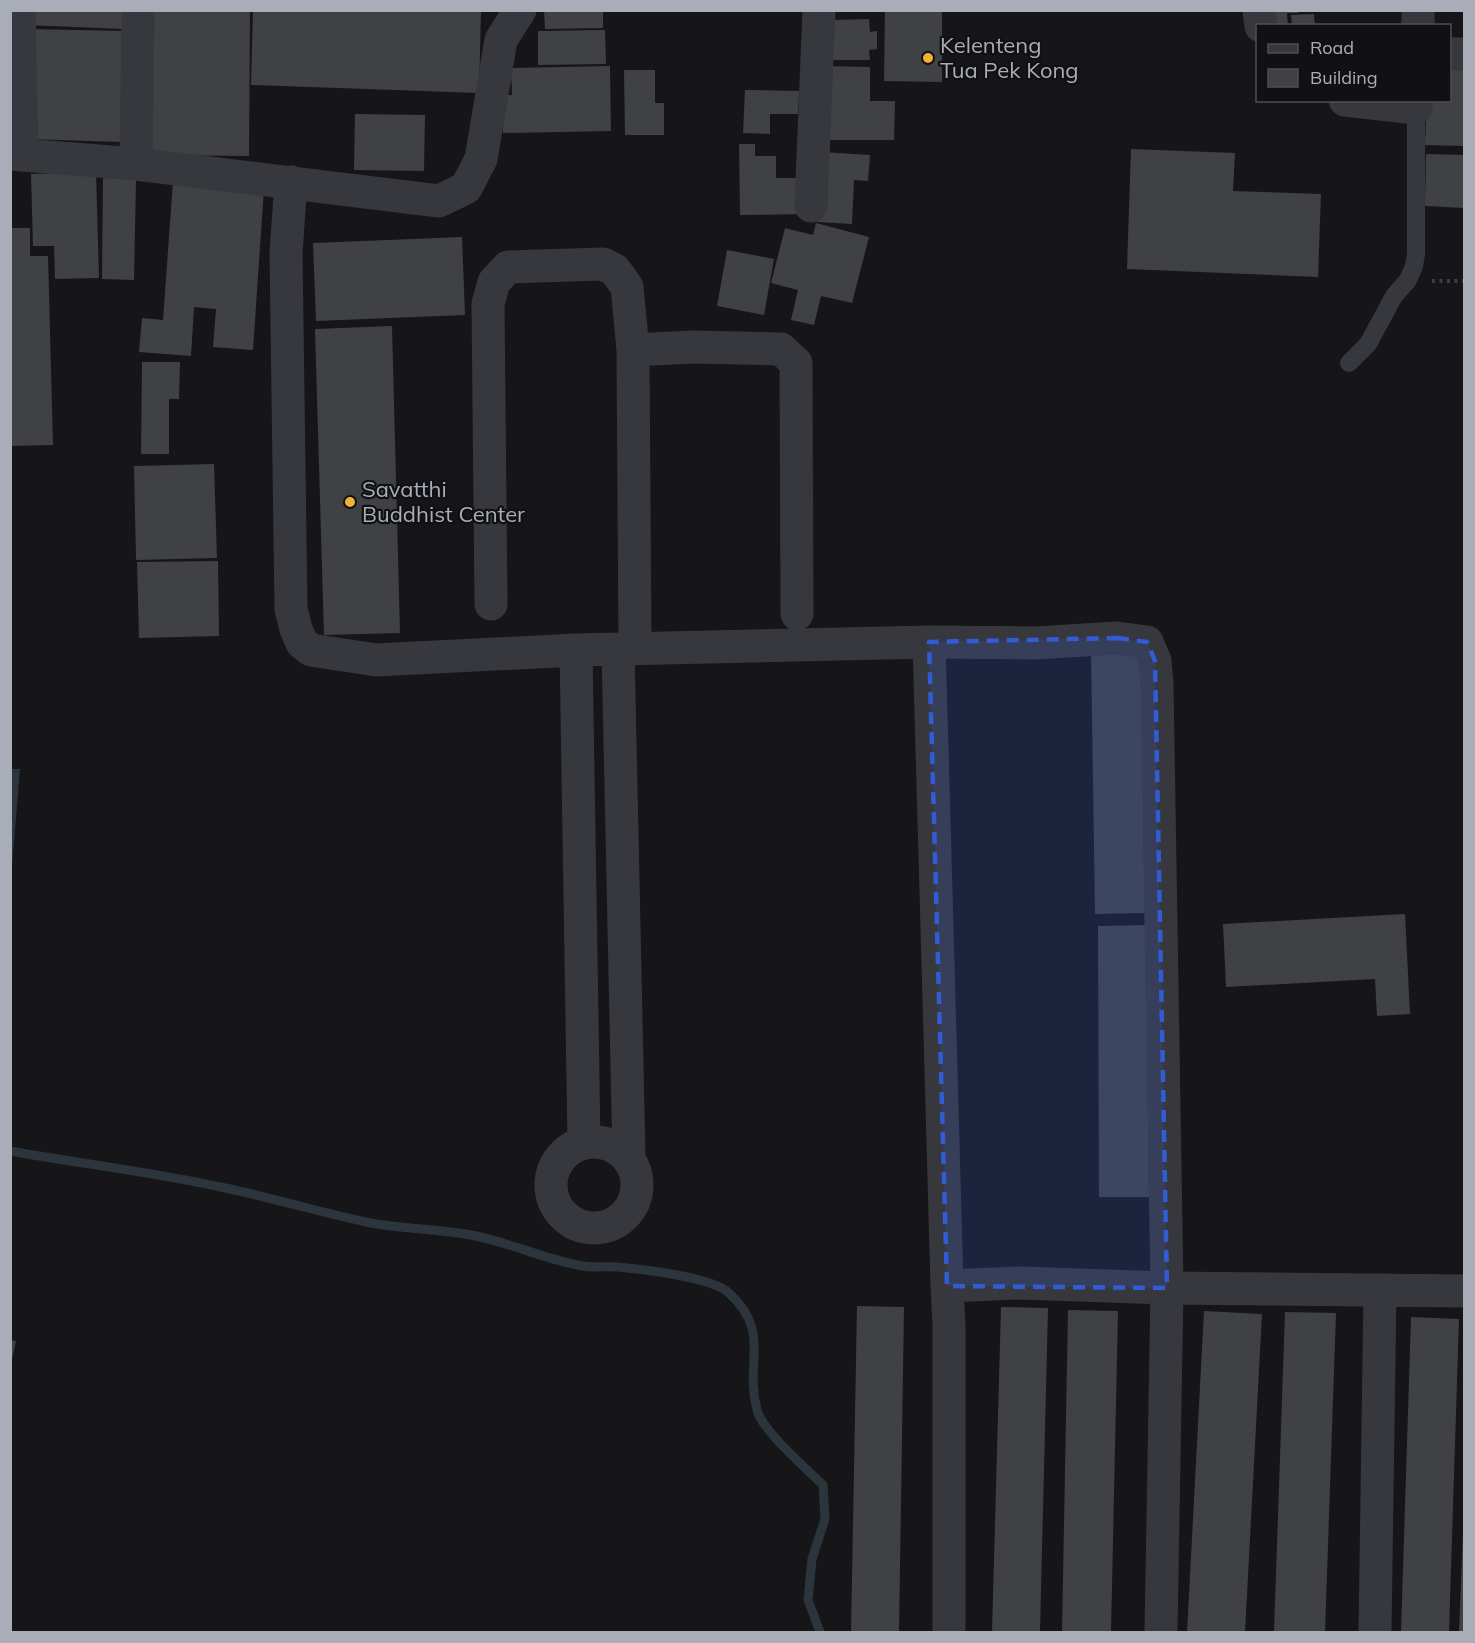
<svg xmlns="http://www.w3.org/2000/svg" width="1475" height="1643" font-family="Mulish,sans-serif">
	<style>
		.water { fill: #2c353c }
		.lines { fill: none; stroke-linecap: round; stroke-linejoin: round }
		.stream { stroke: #2c353c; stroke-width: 9 }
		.building { fill: #404145 }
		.path { stroke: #3d3f44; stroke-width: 4; stroke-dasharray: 3 4.5; stroke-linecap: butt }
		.service { stroke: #37383d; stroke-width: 18 }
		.minor { stroke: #37383d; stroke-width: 33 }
		.marked { fill: #325cd3; fill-opacity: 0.2; stroke: #325cd3; stroke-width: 4.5; stroke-dasharray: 12 8; stroke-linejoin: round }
		.poi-dot { fill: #f2b134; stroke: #111113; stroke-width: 2 }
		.labels { text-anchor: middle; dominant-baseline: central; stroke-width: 4.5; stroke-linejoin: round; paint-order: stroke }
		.poi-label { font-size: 22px; fill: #a8adb8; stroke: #111113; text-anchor: start }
	</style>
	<rect width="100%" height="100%" fill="#161618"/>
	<path class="water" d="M10,769H20L12,866H10Z"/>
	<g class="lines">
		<path class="stream" d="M10,1151C82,1164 154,1172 225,1188C274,1198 322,1213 371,1223C404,1229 438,1229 471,1235C510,1242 545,1260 583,1266C594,1268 606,1266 617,1267C641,1269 712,1277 729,1293C772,1332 744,1363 757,1410C763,1432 806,1468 823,1485L825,1519L812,1559L808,1600L820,1632"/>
	</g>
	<path class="building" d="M25,10H124V29L25,25Z
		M147,10H250L249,156L145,155Z
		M253,10H481L479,93L251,85Z
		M544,10H603V28L545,29Z
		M885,10H942V82L884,81Z
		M1266,10H1298V13H1287L1288,26H1267Z
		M1314,14L1315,26H1292L1291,15Z
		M869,19L870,32L877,31V49L869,50L870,60H830V20Z
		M30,29L125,31L122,142L27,139Z
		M605,30L606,64L538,65V31Z
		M1450,59H1464V146L1425,145L1427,100H1450Z
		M610,66L611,131L503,133V95H512L511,68Z
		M823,66L870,67V101H895L894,140H824Z
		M624,70H655V103H664V135H625Z
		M745,90L799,91L798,114H770V134L743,133Z
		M355,114L425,115L424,171L354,170Z
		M739,144H755V156H776V178H805V214L740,215Z
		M1131,149L1235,153L1233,191L1321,194L1318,277L1127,269Z
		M821,152L870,155L868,181L854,180L852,224L817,222Z
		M1426,154L1464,155V208L1425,206Z
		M96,172L99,278L55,279L54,246H33L31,174Z
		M103,178L136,179L134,280L102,279Z
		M173,181L264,188L253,350L213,347L216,309L194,307L191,356L139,352L142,318L163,320Z
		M816,223L869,237L852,303L821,296L814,325L791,320L798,290L771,283L785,228L813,235Z
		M10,228H30V256H48L53,445L10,446Z
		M462,237L465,315L316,321L313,243Z
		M727,250L774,259L764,315L717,306Z
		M392,326L400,633L324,635L315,329Z
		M142,362H180L179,399H169V454H141Z
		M214,464L217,558L136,560L134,466Z
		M218,561L219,636L139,638L137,562Z
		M1141,650L1145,913L1095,914L1091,651Z
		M1405,914L1410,1014L1377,1016L1375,979L1226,987L1223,924Z
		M1147,925L1149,1197H1099L1098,926Z
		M857,1306L904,1307L899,1632H851Z
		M1001,1307L1048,1308L1040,1632H992Z
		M1068,1310L1118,1311L1111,1632H1062Z
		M1204,1311L1262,1314L1245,1632H1187Z
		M1285,1312L1336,1313L1325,1632H1274Z
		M1411,1317L1459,1319L1449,1632H1401Z
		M10,1340L16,1341L11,1364H10Z
		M1463,1532H1464V1632H1459Z"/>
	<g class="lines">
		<path class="path" d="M1432,281H1464"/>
		<path class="service" d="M1349,363L1368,344L1394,296L1408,280L1414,266L1416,254V108"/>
		<path class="minor" d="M19,10L22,155
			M1259,10L1261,26
			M1418,10V26
			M1450,54H1464
			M1345,100L1416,108V100
			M10,154L136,164L439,201L466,188L481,159L501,40L520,10
			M136,164L138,10
			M291,182L286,253L291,609L296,629L302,643L311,650L376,660L576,650L929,642L1035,643L1117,638L1147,642L1155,661L1157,684L1167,1288L1161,1632
			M811,206L819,10
			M491,604L488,304L494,282L508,267L603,264L615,270L627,287L633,350
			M929,642L947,1286
			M618,649L629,1158
			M635,649L633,350L693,347L781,349L796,363L797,614
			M576,650L584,1142
			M551 1185a43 43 0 1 1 86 0a43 43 0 1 1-86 0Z
			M949,1632V1327L947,1286L1020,1283L1167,1288L1464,1291
			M1375,1632L1380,1290"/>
	</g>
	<path class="marked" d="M1117,638L1147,642L1155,661L1167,1288L947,1286L929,642Z"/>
	<g class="poi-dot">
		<circle cx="928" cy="58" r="6"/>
		<circle cx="350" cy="502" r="6"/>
	</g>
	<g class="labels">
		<g class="poi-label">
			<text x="940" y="45">Kelenteng<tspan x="940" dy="25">Tua Pek Kong</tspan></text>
			<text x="362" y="489">Savatthi<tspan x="362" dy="25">Buddhist Center</tspan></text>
		</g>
	</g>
	<rect width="1475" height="1643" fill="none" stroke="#a8adb8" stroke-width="24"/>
	<rect x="1256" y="24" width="195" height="78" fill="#111113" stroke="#4d4f55" stroke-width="1.5"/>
	<rect x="1268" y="44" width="30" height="9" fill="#37383d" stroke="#4d4f55" stroke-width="1.5"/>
	<text x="1310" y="54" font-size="18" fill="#a8adb8">Road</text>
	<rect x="1268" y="69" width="30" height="18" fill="#404145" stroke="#4d4f55" stroke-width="1.5"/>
	<text x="1310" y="84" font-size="18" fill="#a8adb8">Building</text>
</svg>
